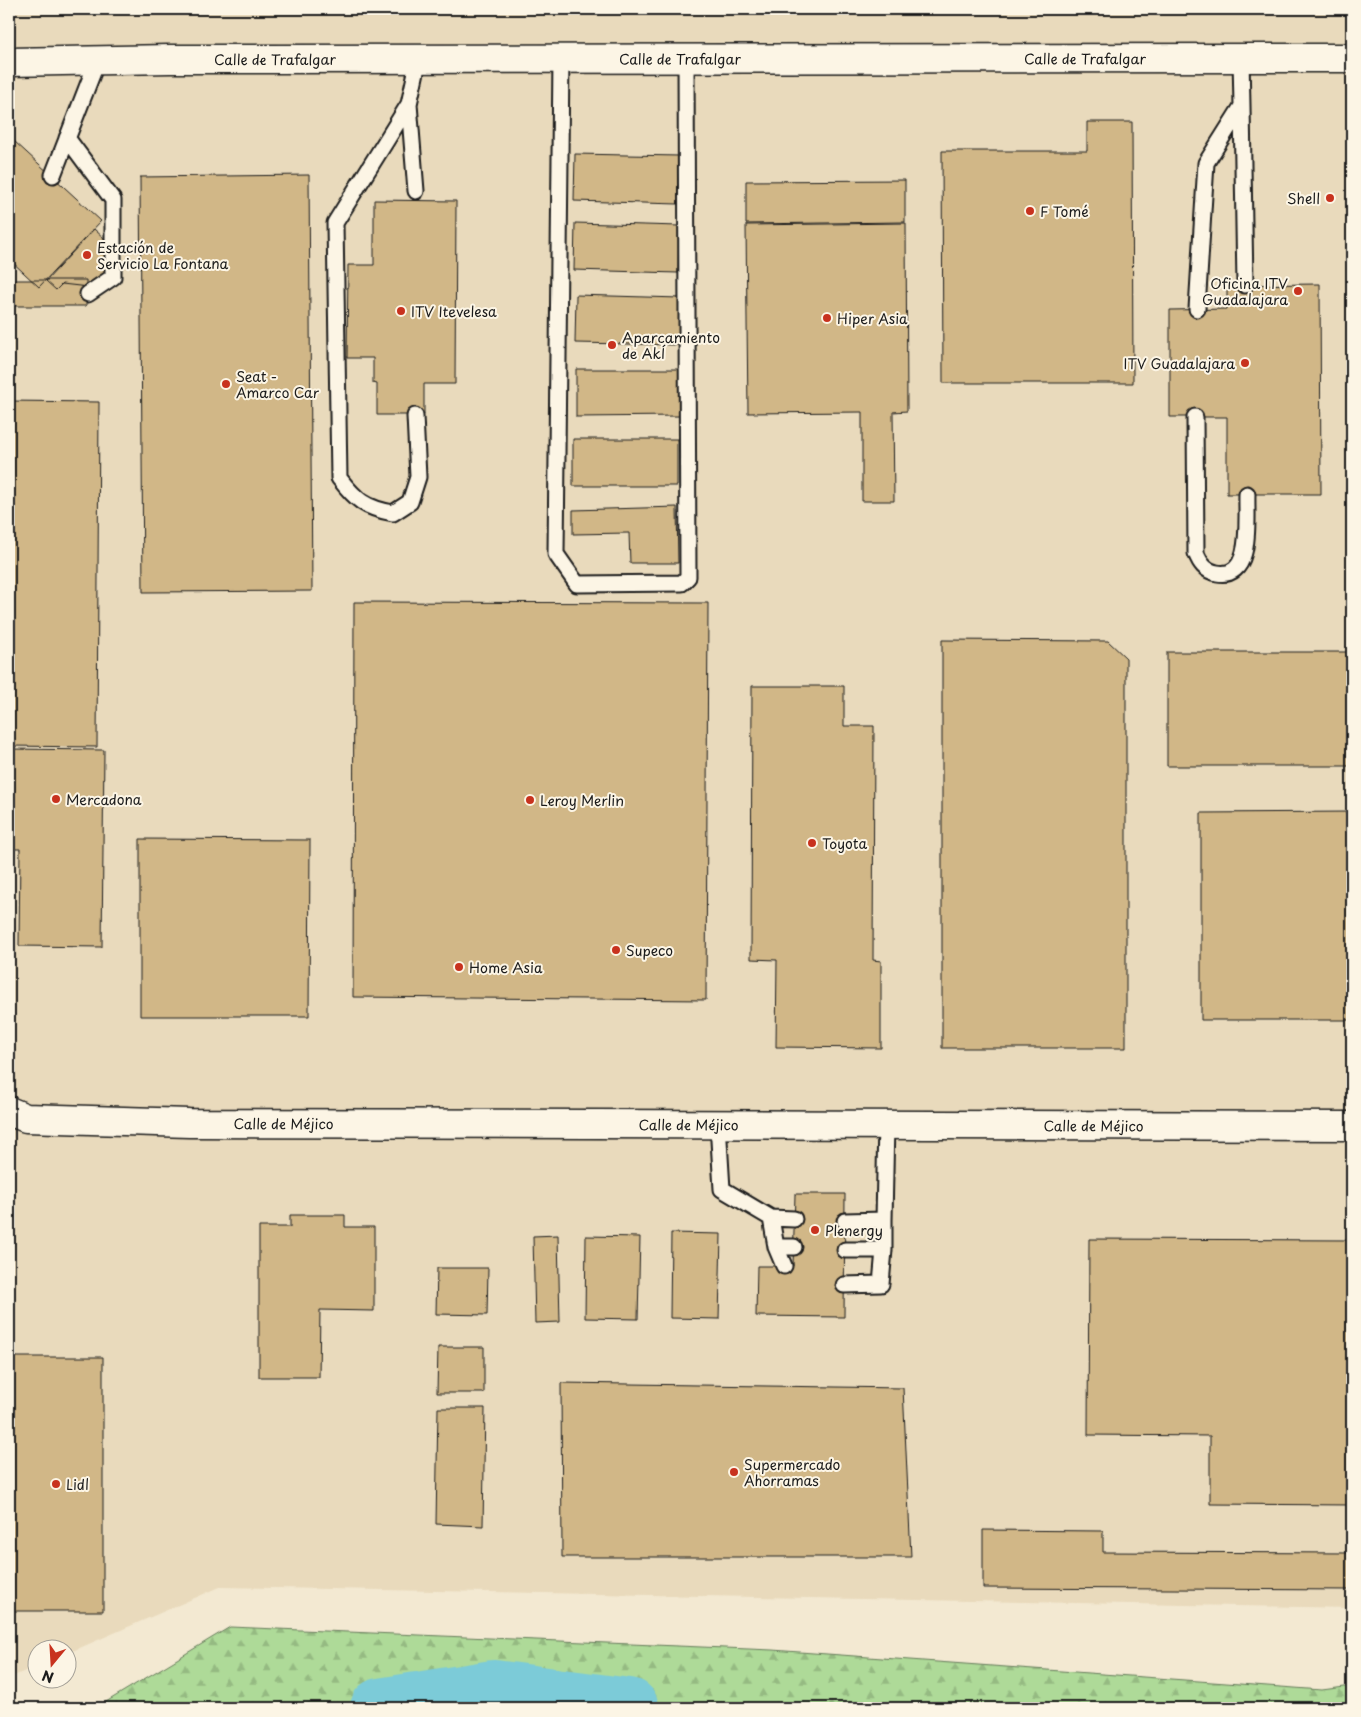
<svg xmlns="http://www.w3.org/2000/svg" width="1361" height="1717" font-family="'Playpen Sans',sans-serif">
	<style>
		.built { fill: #e9dabc }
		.forest { fill: url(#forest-firs); stroke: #657b5a }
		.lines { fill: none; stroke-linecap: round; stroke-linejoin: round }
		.river { stroke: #7ccbd8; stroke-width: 60 }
		.building { fill: #d1b787; stroke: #1c1c1c }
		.lane-casing { stroke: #1c1c1c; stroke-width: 19 }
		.street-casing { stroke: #1c1c1c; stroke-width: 31 }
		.lane { stroke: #fcf5e5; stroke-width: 15 }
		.street { stroke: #fcf5e5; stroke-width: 28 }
		.poi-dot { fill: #c8321e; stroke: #fcf5e5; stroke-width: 2 }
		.labels { text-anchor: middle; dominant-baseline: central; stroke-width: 4; stroke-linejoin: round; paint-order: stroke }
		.street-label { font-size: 14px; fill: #1c1c1c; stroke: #fcf5e5 }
		.poi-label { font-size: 14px; fill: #1c1c1c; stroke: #fcf5e5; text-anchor: start }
	</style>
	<defs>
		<pattern id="forest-firs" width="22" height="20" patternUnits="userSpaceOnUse" patternTransform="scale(1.25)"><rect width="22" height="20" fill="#aeda98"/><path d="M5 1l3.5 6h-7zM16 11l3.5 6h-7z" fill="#95ba82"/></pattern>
	</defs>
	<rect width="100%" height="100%" fill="#f3e9d2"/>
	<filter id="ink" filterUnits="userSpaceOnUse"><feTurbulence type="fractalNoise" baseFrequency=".02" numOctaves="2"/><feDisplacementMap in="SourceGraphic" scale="10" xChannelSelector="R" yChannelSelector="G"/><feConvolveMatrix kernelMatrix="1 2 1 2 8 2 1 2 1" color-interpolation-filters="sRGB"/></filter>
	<g filter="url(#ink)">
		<path class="built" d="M9,9H1352V1608L220,1587L68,1653V1650H38L37,1666L9,1678Z"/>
		<path class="forest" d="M230,1627L772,1650L1322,1690L1352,1686V1708H96Z"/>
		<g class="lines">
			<path class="river" d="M380,1708L494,1690L629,1708"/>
		</g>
		<path class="building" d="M1087,122H1132L1133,383H943L942,151H1087Z
			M14,141L101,221L39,287L9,259V147Z
			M575,154L679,156L678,204L574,201Z
			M309,175L312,591L143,592L140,177Z
			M905,180V222L746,224V181Z
			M374,200L456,201L455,384H424V415H377V384L373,383V358H347L348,265H374Z
			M575,223L679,226L678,273L574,270Z
			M906,223L907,411L893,412L894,501H862V412L748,413L746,225Z
			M94,229L105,239V272L88,287L62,284L56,290L46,281Z
			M9,280H86V306H9Z
			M1320,284L1321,494H1227V417H1170V310L1227,309V285Z
			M576,295L680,298L678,345L575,343Z
			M576,369H680V416L576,417Z
			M9,401L99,402L97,747L9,746Z
			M573,439H677V486H573Z
			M677,507L678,563H630L629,533L573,534V510Z
			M354,602L708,603L706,1000L353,997Z
			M942,640L1108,641L1126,658V1048H942Z
			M1167,652H1352V766H1167Z
			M752,686H844V726H874L873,960L881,961V1048L776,1047L777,960L751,959Z
			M9,749L104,750L102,947L19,946L20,849H9Z
			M1352,812V1020H1201V813Z
			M140,839L310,840L309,1016H140Z
			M795,1194H845L844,1317L756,1316L757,1266H793Z
			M290,1215H345V1227H374V1311L320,1310L319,1377H259V1227H290Z
			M671,1233L721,1234L719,1319L670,1318Z
			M558,1235L560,1322L535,1323L533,1236Z
			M586,1236L640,1237L638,1319L585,1318Z
			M1089,1239L1352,1240V1505L1210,1504V1436L1088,1435Z
			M437,1268H488L487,1315L436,1314Z
			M438,1347H484V1393H437Z
			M9,1357H103V1611H9Z
			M561,1383L903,1388L911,1557H562Z
			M438,1408H485L483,1526L436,1524Z
			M983,1530L1103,1531V1552L1352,1553V1590L983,1588Z"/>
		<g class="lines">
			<defs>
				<path id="lane" d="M561,58L556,554L577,584L682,583L688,577L686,58
					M1241,58L1242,106
					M409,104L419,58
					M67,138L113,200V277L88,294
					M53,175L98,59
					M1197,309L1206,163L1242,106L1245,285
					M415,416L418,477L410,502L393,513C365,508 356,500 339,478L335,223L409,104L416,191
					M1195,417L1196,553C1200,563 1205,571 1217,573C1254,580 1246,517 1247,494
					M718,1124L722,1189L771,1218L794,1219
					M771,1218L776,1247H794
					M845,1221L884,1220L886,1124
					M776,1247L784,1266
					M845,1250H884V1220
					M844,1285L881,1284L884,1250"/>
				<g id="street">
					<path id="s1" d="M9,62L170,59L1352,58"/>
					<path id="s2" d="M9,1111L26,1118L189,1123L1352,1126"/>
				</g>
			</defs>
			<use href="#lane" class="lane-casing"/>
			<use href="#street" class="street-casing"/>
			<use href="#lane" class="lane"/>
			<use href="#street" class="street"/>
		</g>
	</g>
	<g class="poi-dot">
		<circle cx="1330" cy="198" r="5"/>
		<circle cx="1030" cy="211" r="5"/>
		<circle cx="87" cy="255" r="5"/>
		<circle cx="1298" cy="291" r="5"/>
		<circle cx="401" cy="311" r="5"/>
		<circle cx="827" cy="318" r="5"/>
		<circle cx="612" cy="345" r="5"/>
		<circle cx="1245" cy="363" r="5"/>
		<circle cx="226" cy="384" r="5"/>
		<circle cx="56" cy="799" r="5"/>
		<circle cx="530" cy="800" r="5"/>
		<circle cx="812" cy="843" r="5"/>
		<circle cx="616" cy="950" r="5"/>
		<circle cx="459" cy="967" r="5"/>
		<circle cx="815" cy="1230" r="5"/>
		<circle cx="734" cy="1472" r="5"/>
		<circle cx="56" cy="1484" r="5"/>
	</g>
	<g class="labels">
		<g class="street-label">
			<text stroke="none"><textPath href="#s1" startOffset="671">Calle de Trafalgar</textPath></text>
			<text stroke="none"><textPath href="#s1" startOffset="1076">Calle de Trafalgar</textPath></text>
			<text stroke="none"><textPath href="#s1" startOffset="266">Calle de Trafalgar</textPath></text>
			<text stroke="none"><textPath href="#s2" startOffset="276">Calle de Méjico</textPath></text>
			<text stroke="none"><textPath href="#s2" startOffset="681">Calle de Méjico</textPath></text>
			<text stroke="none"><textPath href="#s2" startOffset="1086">Calle de Méjico</textPath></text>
		</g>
		<g class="poi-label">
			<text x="1320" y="198" text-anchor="end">Shell</text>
			<text x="1040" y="211">F Tomé</text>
			<text x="97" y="247">Estación de<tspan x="97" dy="16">Servicio La Fontana</tspan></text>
			<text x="1288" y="283" text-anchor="end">Oficina ITV<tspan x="1288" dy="16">Guadalajara</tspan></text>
			<text x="411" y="311">ITV Itevelesa</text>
			<text x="837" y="318">Hiper Asia</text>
			<text x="622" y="337">Aparcamiento<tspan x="622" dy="16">de AkÍ</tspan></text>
			<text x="1235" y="363" text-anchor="end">ITV Guadalajara</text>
			<text x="236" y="376">Seat -<tspan x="236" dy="16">Amarco Car</tspan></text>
			<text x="66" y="799">Mercadona</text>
			<text x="540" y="800">Leroy Merlin</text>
			<text x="822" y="843">Toyota</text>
			<text x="626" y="950">Supeco</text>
			<text x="469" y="967">Home Asia</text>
			<text x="825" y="1230">Plenergy</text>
			<text x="744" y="1464">Supermercado<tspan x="744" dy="16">Ahorramas</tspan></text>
			<text x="66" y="1484">Lidl</text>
		</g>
	</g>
	<rect width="1361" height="1717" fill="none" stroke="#fcf5e5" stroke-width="30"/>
	<rect x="15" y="15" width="1331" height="1687" fill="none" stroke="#1c1c1c" stroke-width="2" filter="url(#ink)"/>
	<g transform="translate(52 1664) rotate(198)"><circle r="24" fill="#fcf5e5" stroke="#a29e95"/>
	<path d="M0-4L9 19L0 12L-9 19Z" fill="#c8321e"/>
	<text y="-8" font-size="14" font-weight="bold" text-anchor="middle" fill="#1c1c1c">N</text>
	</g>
</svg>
